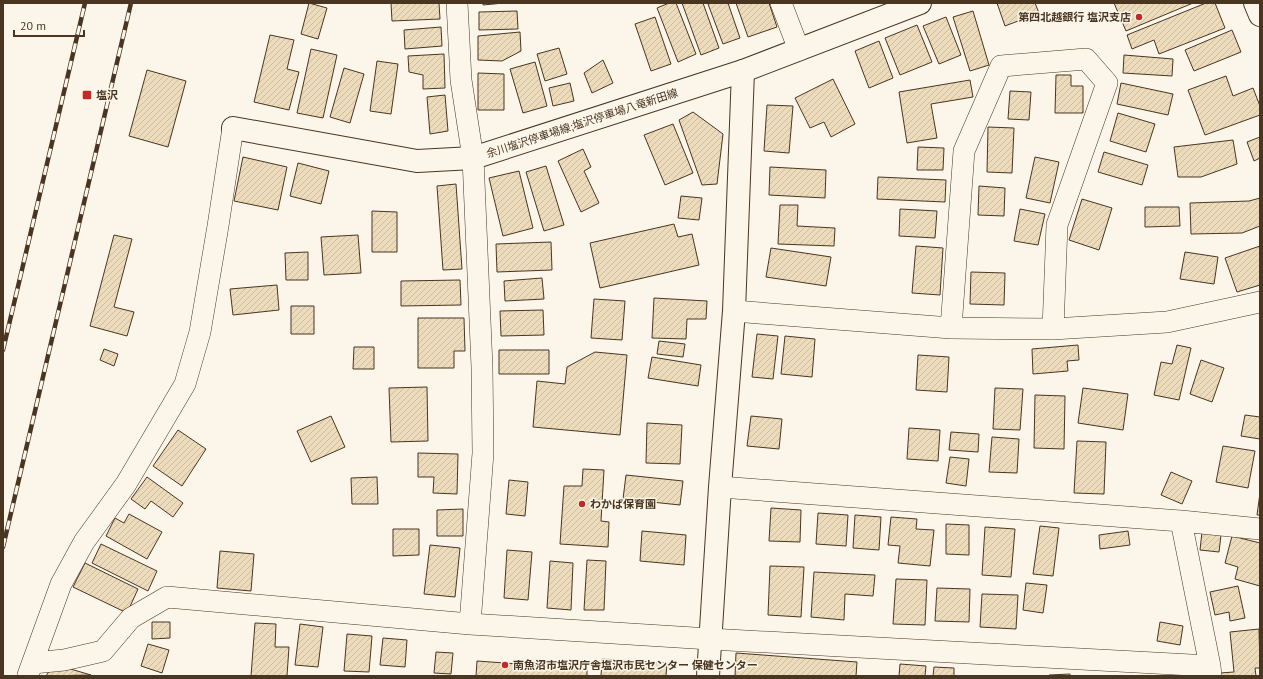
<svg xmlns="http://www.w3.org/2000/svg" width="1263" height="679" font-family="'PT Sans','Noto Sans JP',sans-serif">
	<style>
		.building { fill: url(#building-hatch); stroke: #4a3520 }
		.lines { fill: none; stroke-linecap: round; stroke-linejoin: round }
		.minor-casing { stroke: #4a3520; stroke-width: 22 }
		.tertiary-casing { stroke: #4a3520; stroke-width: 24 }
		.secondary-casing { stroke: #4a3520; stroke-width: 24 }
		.minor { stroke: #fbf6e9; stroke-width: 21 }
		.tertiary { stroke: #fbf6e9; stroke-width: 22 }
		.secondary { stroke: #fbf6e9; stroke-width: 22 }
		.rail-casing { stroke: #4a3520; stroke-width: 4.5 }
		.rail { stroke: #fbf6e9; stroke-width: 3; stroke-dasharray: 9; stroke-linecap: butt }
		.poi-dot { fill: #c62828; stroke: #fbf6e9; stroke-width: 1.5 }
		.labels { text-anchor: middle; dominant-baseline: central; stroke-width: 3; stroke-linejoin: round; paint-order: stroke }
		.poi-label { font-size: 11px; font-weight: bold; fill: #4a3520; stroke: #fbf6e9; text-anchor: start }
		.street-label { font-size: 11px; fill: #4a3520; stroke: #fbf6e9 }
	</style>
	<defs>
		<pattern id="building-hatch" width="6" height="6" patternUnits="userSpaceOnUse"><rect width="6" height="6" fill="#ecdcbc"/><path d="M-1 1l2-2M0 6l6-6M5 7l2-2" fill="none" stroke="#ccbda1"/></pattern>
	</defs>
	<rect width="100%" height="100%" fill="#fbf6e9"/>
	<path class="building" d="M309,3L327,8L318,39L301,34Z
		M391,3H439L440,19L392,21Z
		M483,3H504L483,5Z
		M669,3H676L696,54L678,62L657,8Z
		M682,3H703L719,48L701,55Z
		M710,3H728L740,38L723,44L708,4Z
		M736,3H769L777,27L748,37Z
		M997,3H1035L1039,13L1005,26Z
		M1114,3H1193L1126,31Z
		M1206,3H1215L1225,28L1159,54L1154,40L1132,49L1127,35Z
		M517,11L518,29L479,30V12Z
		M973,11L989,65L970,71L953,17Z
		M655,17L671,64L651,71L635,24Z
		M946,17L961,55L939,64L923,26Z
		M917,25L932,62L900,75L885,38Z
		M441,27L442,46L405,49L404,30Z
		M1232,30L1241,52L1194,71L1185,50Z
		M520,32L521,51L502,61L478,60V36Z
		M270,35L294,40L287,69L299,72L289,110L254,102Z
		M879,41L893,78L869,88L855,51Z
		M559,48L567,74L545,81L537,54Z
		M311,49L337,55L323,118L297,113Z
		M444,54L445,88L423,89V75L409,72L408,56Z
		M1124,55L1173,59L1172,76L1123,73Z
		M603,60L613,83L592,93L584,73Z
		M377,61L398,64L391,114L370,111Z
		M535,62L547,106L523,113L510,69Z
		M344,68L364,74L350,123L330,117Z
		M147,70L186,81L168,147L129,136Z
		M478,73L504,74V110H478Z
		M1056,75H1071V86H1083V113H1055Z
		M1226,76L1233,96L1253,88L1260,106V115L1205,135L1188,90Z
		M833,79L855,124L831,137L824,122L810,128L795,98Z
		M970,80L973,97L931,104L937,138L907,143L899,92Z
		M570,83L574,101L553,106L549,88Z
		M1121,83L1173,94L1168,115L1117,104Z
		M1010,91L1031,92L1029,120L1008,119Z
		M445,95L448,131L430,134L427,97Z
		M767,105L793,106L789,153L764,151Z
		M693,112L723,134L717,184L702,185L679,120Z
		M1118,113L1155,124L1146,152L1110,141Z
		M673,124L693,173L665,185L644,135Z
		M988,127L1014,128L1012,173L987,172Z
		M1260,137V158L1254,161L1247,142Z
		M1233,140L1237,164L1201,177H1178L1174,147Z
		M918,147L944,148L943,170H917Z
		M583,149L591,167L584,171L599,203L581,212L558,161Z
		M1104,152L1148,165L1142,185L1098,172Z
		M243,157L287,167L278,210L234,201Z
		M1035,157L1059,162L1050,203L1026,198Z
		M298,163L329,171L321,204L290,196Z
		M546,166L564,225L544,231L526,172Z
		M770,167L826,170L825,198L769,195Z
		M519,171L533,228L503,236L489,178Z
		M878,177L946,180L945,202L877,199Z
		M456,184L462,269L443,270L437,186Z
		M979,186L1005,188L1004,216L978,215Z
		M681,196L702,198L699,220L678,218Z
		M1260,198V226L1242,233L1191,234L1190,203L1249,201Z
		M1082,199L1112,208L1099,250L1069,240Z
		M780,205H798L797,226L835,228L834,246L778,244Z
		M1145,207H1179L1180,226L1145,227Z
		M900,209L937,211L935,238L899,236Z
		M1020,209L1045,214L1038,245L1014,241Z
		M372,211L397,212V252H372Z
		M674,224L678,237L692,234L699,265L600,288L590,243Z
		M114,235L132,239L114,307L134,312L127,336L90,326Z
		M358,235L361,273L324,275L321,237Z
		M551,242L552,270L497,272L496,244Z
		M916,246L943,248L940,295L912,293Z
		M1260,246V285L1237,292L1225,258Z
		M771,248L831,257L826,286L766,277Z
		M308,252V280H286L285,253Z
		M1185,252L1218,257L1214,284L1180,279Z
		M971,272L1005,273L1004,305L970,304Z
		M542,278L544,299L505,301L504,281Z
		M460,280L461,305L401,306V281Z
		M277,285L279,310L233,315L230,289Z
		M654,298L707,301L706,319H687L686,339L652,338Z
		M594,299L625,301L622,340L591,338Z
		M291,306H314V334H291Z
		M543,310L544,335L501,336L500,311Z
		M418,318H464L465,351H454V368H418Z
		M757,334L778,336L773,379L752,377Z
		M785,336L815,339L812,377L781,374Z
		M659,341L685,344L683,357L657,354Z
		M1078,345L1079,360L1067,361L1068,371L1033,374L1032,349Z
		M1177,345L1191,348L1179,400L1154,395L1161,362L1172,364Z
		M354,347H374V369H353Z
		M104,349L118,354L114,366L100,360Z
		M499,350H549V374H499Z
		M595,352L627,355L620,435L533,427L537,381L565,384L567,367Z
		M918,355L949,357L947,392L916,390Z
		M652,357L701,365L698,386L648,378Z
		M1201,360L1224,368L1212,402L1190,394Z
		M427,387L428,441L391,442L389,388Z
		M995,388L1023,389L1020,430L993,429Z
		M1083,388L1128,394L1123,430L1078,423Z
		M1035,395L1065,396L1064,449L1034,448Z
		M1245,415L1260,417V439L1241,436Z
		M331,416L345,447L311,462L297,431Z
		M751,416L782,419L779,449L747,446Z
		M647,423L682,425L680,464L646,463Z
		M909,428L940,430L938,461L907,459Z
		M178,430L206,449L182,486L153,466Z
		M951,432L979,434L978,452L949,450Z
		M992,437L1019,439L1017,473L989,472Z
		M1077,441L1106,442L1104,494L1074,493Z
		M1223,446L1255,451L1248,488L1216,482Z
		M418,453L458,454L457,494L433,493L434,477H418Z
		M950,457L969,459L966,486L946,483Z
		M583,469L604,470L601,521L609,522L608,547L560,544L564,486H582Z
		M1171,472L1192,481L1182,504L1161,495Z
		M626,475L683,481L680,505L623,499Z
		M147,477L183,503L173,517L151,501L145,509L131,499Z
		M377,477L378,504H352L351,478Z
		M509,480L528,482L525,516L506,514Z
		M1260,493V515H1257Z
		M771,508L801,510L800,542L769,541Z
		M463,509V536H437V510Z
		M818,513L848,515L846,546L816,544Z
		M129,514L162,532L147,559L106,536L115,518L124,523Z
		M855,515L881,517L879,550L853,548Z
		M891,517L917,519L916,529L934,530L930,566L898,563L900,546L888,545Z
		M946,524L969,525V555L946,554Z
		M1040,526L1059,528L1053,576L1033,574Z
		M985,527L1015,529L1011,577L982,575Z
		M393,529H419V555L393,556Z
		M642,531L686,535L684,565L640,561Z
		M1128,531L1130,545L1100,549L1099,535Z
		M1202,532L1221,535L1219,552L1200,550Z
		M1232,536L1260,543V586L1235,579L1238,567L1225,563Z
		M101,544L157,571L148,591L92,563Z
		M430,545L460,548L455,597L424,594Z
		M507,550L532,552L528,600L504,598Z
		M220,551L254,554L251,591L217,588Z
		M587,560L606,561L604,610H584Z
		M550,561L573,563L571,610L547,608Z
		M85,563L138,589L127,613L73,587Z
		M770,566L804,567L801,617L768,615Z
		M814,572L875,575L873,596L845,594L844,620L811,617Z
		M896,579L927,580L925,625L893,624Z
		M1026,583L1047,585L1043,613L1023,610Z
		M1238,586L1245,618L1230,621L1229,612L1215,615L1210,592Z
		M937,588L970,589L969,622L935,621Z
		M982,594L1018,595L1016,629L980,627Z
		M152,622H170V638L152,639Z
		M1160,622L1183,626L1180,645L1157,641Z
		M255,623L276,624L275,647H289L287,676H251Z
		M300,624L323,627L318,667L295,665Z
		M1259,629L1260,668H1255L1256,676H1221L1220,673L1234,672L1230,632Z
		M347,634L372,636L369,672L344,671Z
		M383,638L407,640L405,667L380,665Z
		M148,644L169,650L162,673L141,666Z
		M436,652L453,653L451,674L434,673Z
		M736,653L857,662L856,676H735Z
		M602,659L667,663L666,676H601Z
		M477,661L587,669V676H476Z
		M900,664L926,666L925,676H899Z
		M934,667L954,668V676H933Z
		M67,668L91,675L46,676L50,670Z
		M1070,674V676H1049V675Z"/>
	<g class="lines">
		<defs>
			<path id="minor" d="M457,3L461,80L473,158L482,367L483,453L470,624
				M781,3L799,50
				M734,311L951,328L1053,329L1167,322L1260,302
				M951,328L964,151L1001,66L1086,59L1107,83L1057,225L1053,329
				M720,487L1181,521L1260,529
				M1181,521L1210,666L1211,676
				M33,663L64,660L103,651L131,618L167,597L470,624L710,639L1210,666
				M28,675L61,584L84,542L126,484L185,384L200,332L218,226L233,128"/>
			<path id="tertiary" d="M708,676L720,487L734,311L743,71"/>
			<path id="secondary" d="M1255,3L1260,15
				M233,128L417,161L473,158L743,71L920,3"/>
		</defs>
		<use href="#minor" class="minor-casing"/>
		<use href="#tertiary" class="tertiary-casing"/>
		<use href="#secondary" class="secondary-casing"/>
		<use href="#minor" class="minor"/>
		<use href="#tertiary" class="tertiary"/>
		<use href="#secondary" class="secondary"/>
		<defs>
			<path id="rail" d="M3,350L85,3
				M3,547L131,3"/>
		</defs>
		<use href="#rail" class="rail-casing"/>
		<use href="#rail" class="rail"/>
	</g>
	<g class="poi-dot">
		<circle cx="1139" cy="17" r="4"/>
		<rect x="82" y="90" width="10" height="10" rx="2"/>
		<circle cx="582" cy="504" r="4"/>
		<circle cx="505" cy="665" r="4"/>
	</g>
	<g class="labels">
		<g class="poi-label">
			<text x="1131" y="17" text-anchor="end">第四北越銀行 塩沢支店</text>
			<text x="96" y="95">塩沢</text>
			<text x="590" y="504">わかば保育園</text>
			<text x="513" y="665">南魚沼市塩沢庁舎塩沢市民センター 保健センター</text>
		</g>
		<g class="street-label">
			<text transform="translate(582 123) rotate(-18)">余川塩沢停車場線;塩沢停車場八竜新田線</text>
		</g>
	</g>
	<rect width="1263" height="679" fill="none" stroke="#4a3520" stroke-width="8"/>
	<path d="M14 30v6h70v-6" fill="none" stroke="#4a3520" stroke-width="2"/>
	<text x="20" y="30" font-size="12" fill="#4a3520" stroke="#fbf6e9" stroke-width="3" paint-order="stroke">20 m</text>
</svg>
